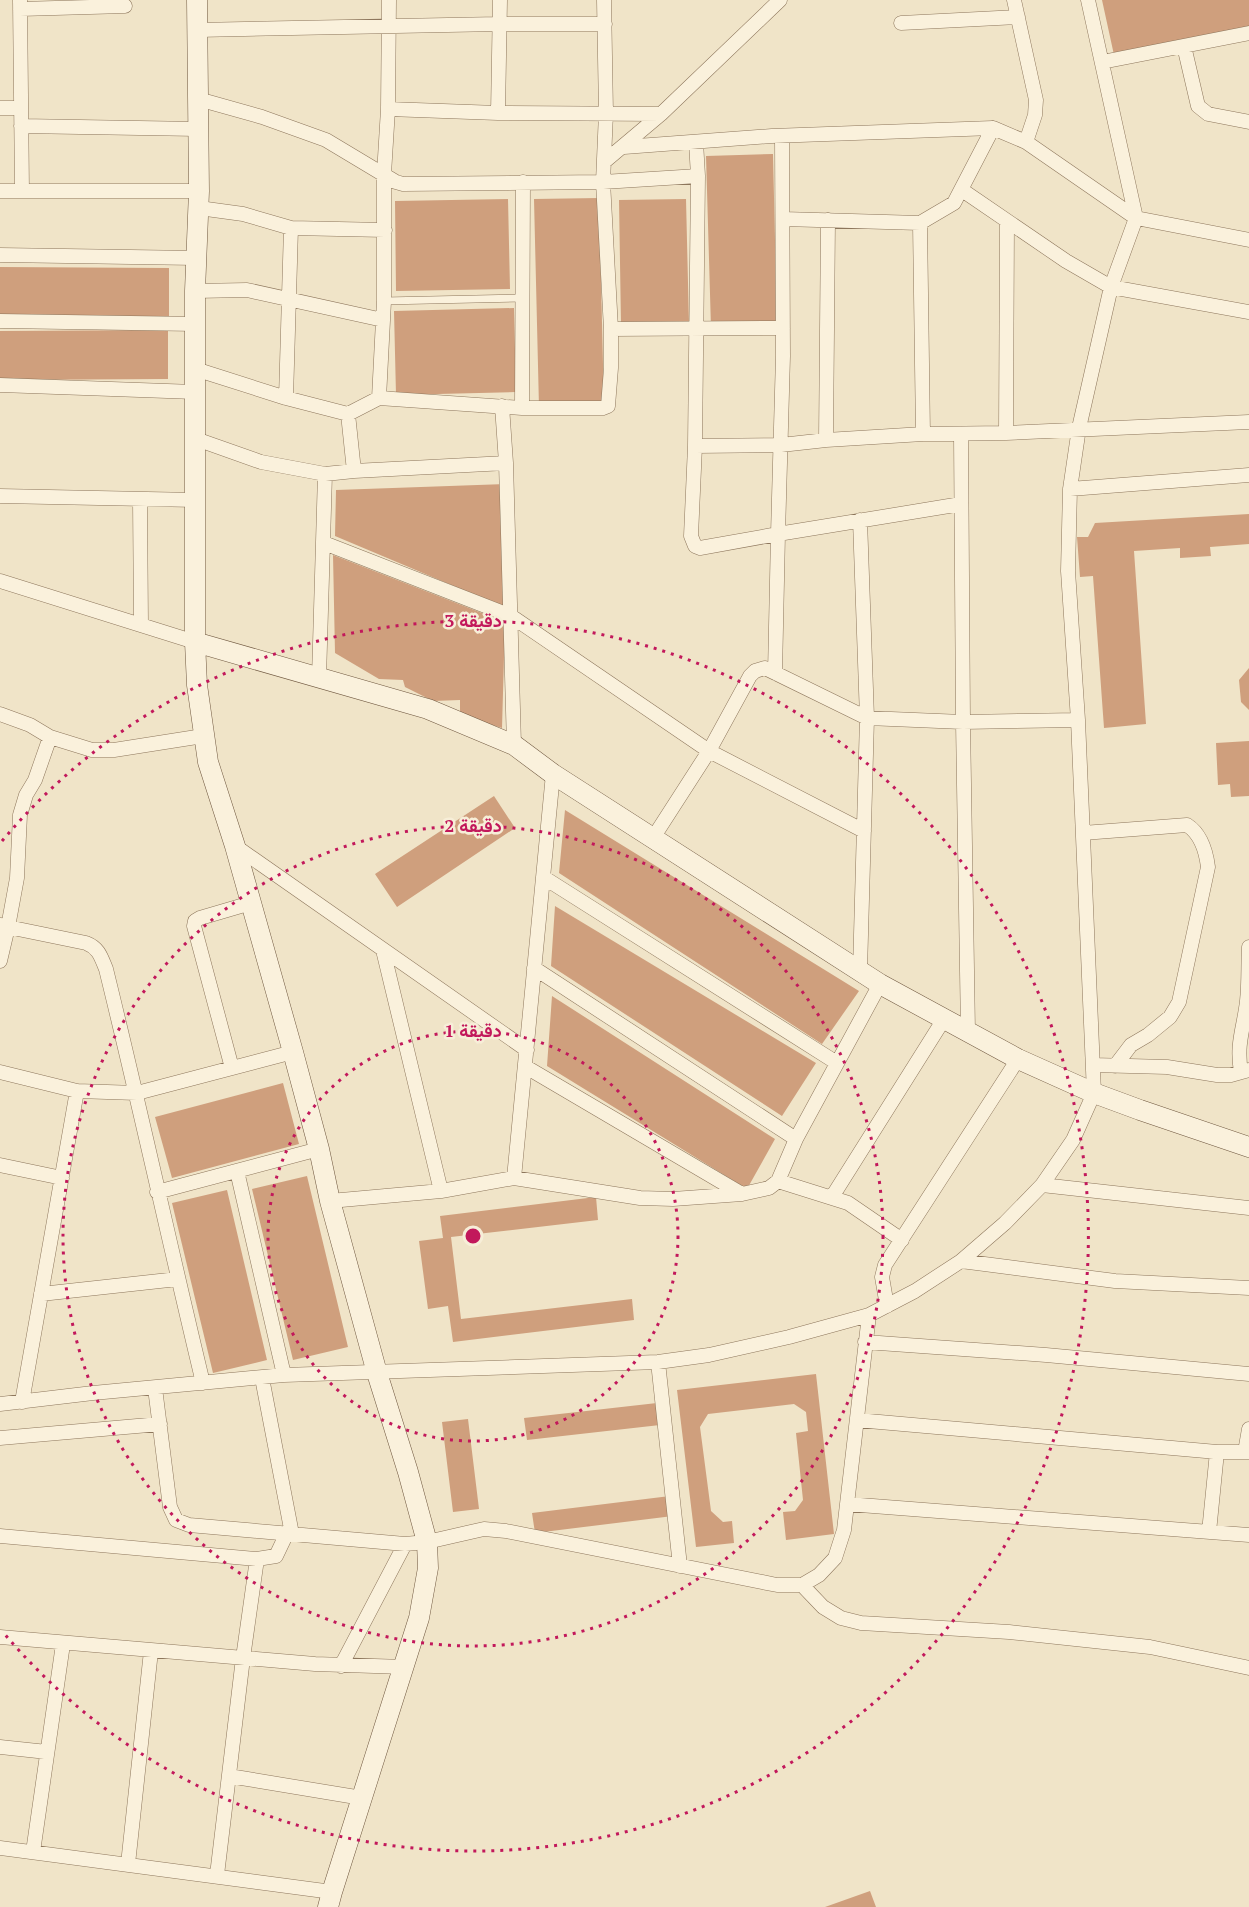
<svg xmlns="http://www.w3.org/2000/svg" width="1249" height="1907" font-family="'PT Serif',Vazirmatn,serif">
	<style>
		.building { fill: #cf9f7d }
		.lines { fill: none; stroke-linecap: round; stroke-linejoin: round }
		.lane-casing { stroke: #8d765c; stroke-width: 8 }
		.street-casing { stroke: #8d765c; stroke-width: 15 }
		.secondary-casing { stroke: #6f573f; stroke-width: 21 }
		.lane { stroke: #faf1dc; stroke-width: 7 }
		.street { stroke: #faf1dc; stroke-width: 14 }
		.secondary { stroke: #faf1dc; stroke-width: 20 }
		.ring { fill: none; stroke: #c2185b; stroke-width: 3; stroke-dasharray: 3 6 }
		.centre { fill: #c2185b; stroke: #f7eed8; stroke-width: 3 }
		.ring-label { font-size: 18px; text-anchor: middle; font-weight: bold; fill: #c2185b; stroke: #f7eed8; stroke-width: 5; stroke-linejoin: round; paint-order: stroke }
	</style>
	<rect width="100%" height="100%" fill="#f0e4c8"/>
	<path class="building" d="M1102,0H1249V27L1114,55Z
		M773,154L777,326L711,328L706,156Z
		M599,198L604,406L539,407L534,199Z
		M508,199L510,289L396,291L395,201Z
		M686,199L689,324L621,325L619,200Z
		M0,267L169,268V318L0,317Z
		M514,308L516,392L396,395L394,311Z
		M168,330V379L0,380V331Z
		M506,484V608L335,536L336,490Z
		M1249,514V544L1210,547L1211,556L1180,558V548L1134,551L1146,724L1104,728L1093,576L1080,577L1077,537H1088L1095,523Z
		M333,555L505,622L502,728L460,715V700L433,701L405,687L403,680L379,679L335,653Z
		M1249,668V710L1241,702L1239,680Z
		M1249,741V796L1231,797L1230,784L1218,785L1216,743Z
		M494,796L515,828L397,907L375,874Z
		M565,810L859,991L822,1044L559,873Z
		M555,906L816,1063L782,1116L551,966Z
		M552,996L775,1139L747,1189L547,1066Z
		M283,1083L299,1144L172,1178L155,1117Z
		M307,1176L348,1347L293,1360L252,1189Z
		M227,1190L267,1360L213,1373L172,1203Z
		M596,1197L598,1220L451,1237L461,1319L632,1299L634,1320L453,1342L448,1306L428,1309L419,1241L443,1238L440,1216Z
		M816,1374L834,1534L786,1540L783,1512L795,1511L803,1500L796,1433L808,1431L806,1412L794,1404L708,1414L700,1427L711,1511L723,1522L732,1521L734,1543L696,1547L677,1390Z
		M657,1403L660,1425L527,1440L524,1418Z
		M468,1419L479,1509L453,1512L442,1422Z
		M670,1496L673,1516L535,1533L532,1513Z
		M870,1891L876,1907H825Z"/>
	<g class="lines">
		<defs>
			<path id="lane" d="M384,301L523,298"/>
			<path id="street" d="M20,0L22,191
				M1014,0L1036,100L1035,115L1026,142
				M20,9L125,6
				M901,23L1018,17
				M197,30L499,24H605
				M1184,46L1198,106L1208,114L1249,122
				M1102,62L1249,33
				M198,99L262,117L326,140L396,182L403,184L603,182L698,176
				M0,108H20
				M388,109L389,0
				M498,113L500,0
				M21,126L198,129
				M782,136L783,356L778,534L961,504
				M696,142L698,176L695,446L691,536L695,546L700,548L778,534L775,673
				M624,147L772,136L993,128L1026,142L1136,218L1249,240
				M604,162L661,114L780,0
				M962,190L1066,261L1111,287L1249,312
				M0,191H199
				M199,208L243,214L291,228L385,230
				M783,219L920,223L954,203L993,128
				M920,223L923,434
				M0,255L196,258
				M195,291L247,290L383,320
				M0,321L196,324
				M611,329L783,328
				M195,369L286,398L348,414L354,471
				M0,385L195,392
				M286,398L291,228
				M379,398L384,301V174L388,109L498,113L661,114
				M502,406L506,463L514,745
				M522,408L523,182
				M348,414L379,398L522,408H603L608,406L611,368V329L603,182L606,113L604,0
				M1006,433L1007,221
				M961,434L963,722L1078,720
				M196,439L261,462L325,474L354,471L506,463
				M826,440L828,220
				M695,446L781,445L826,440L923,434L1006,433L1249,422
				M1070,489L1249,475
				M0,496L196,500
				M140,499L141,625
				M860,520L867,718L860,971
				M324,543L511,616L709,751L864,831
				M0,581L195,642
				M319,678L325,474
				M0,714L30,725L50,737L92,750H114L203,736
				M50,737L35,780L26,795L20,815L17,878L8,927L86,943C99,948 101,957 106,969C140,1107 170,1246 203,1383
				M1083,833L1187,825C1201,834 1206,851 1208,867L1179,1002L1170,1017L1148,1035L1131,1045L1115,1066
				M653,838L709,751L750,676L755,671L765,668L867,718L963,722L968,1032
				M235,846L527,1050
				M543,877L837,1063
				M383,950L441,1191
				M0,961L8,927L1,925
				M534,968L796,1139
				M1093,1065L1167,1067L1217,1075H1231L1249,1070
				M526,1067L742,1194
				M232,1068L194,926L195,921L200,918L251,903
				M0,1072L77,1091L137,1093L293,1052
				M1241,1072C1236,1043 1244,1028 1247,1001C1249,983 1248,965 1249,947
				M0,1165L62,1178
				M237,1171L284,1375
				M514,1178L553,774
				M778,1181L848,1203L902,1240
				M1042,1185L1249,1208
				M157,1192L319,1149
				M832,1197L944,1019
				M330,1201L441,1191L514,1178L640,1198L673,1199L742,1194L769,1188L778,1181L796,1139L880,984
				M961,1261L1115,1281L1249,1288
				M41,1294L178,1279
				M887,1306L882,1277L885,1265L1018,1059
				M865,1342L1046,1355L1249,1374
				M658,1362L680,1566
				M262,1378L292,1534
				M155,1388L170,1507L176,1520L189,1525L405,1544L427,1542L484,1529L506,1531L777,1585H802L819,1575L835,1558L844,1530L869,1315
				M22,1402L77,1091
				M0,1404L93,1393L284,1375L658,1362L709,1355L789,1337L869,1315L915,1291L961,1261L1005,1223L1042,1185L1073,1140L1094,1093L1078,720L1068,571L1070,489L1079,428L1111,287L1136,218L1088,0
				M857,1420L1217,1452H1249
				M0,1438L160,1424
				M1245,1452L1249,1429
				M847,1504L1249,1535
				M1209,1532L1217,1452
				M0,1536L257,1559L276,1556L287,1533
				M802,1585L823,1607L841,1618L861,1623L1009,1632L1150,1647L1249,1668
				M0,1637L315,1664L404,1667
				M341,1666L405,1544
				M0,1747L47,1752
				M229,1776L362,1798
				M0,1848L332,1892
				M33,1852L63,1644
				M128,1864L151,1651
				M217,1875L243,1658L257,1559"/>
			<path id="secondary" d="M197,0L199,191L195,291V642L197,685L208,762L235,846L293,1052L319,1149L330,1201L377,1373L408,1472L427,1542L428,1568L419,1618L332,1892L328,1907
				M195,642L428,709L514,745L553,774L880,984L1018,1059L1094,1093L1140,1110L1249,1147"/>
		</defs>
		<use href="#lane" class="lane-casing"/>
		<use href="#street" class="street-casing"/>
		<use href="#secondary" class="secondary-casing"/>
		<use href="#lane" class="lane"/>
		<use href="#street" class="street"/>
		<use href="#secondary" class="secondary"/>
	</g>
	<g class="ring">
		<circle cx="473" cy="1236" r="205"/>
		<circle cx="473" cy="1236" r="410"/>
		<path d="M2 841A615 615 0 1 1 2 1631"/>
	</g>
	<circle cx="473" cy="1236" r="9" class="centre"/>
	<g class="ring-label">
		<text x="473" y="627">3 دقيقة</text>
		<text x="473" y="832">2 دقيقة</text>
		<text x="473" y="1037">1 دقيقة</text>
	</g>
</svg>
